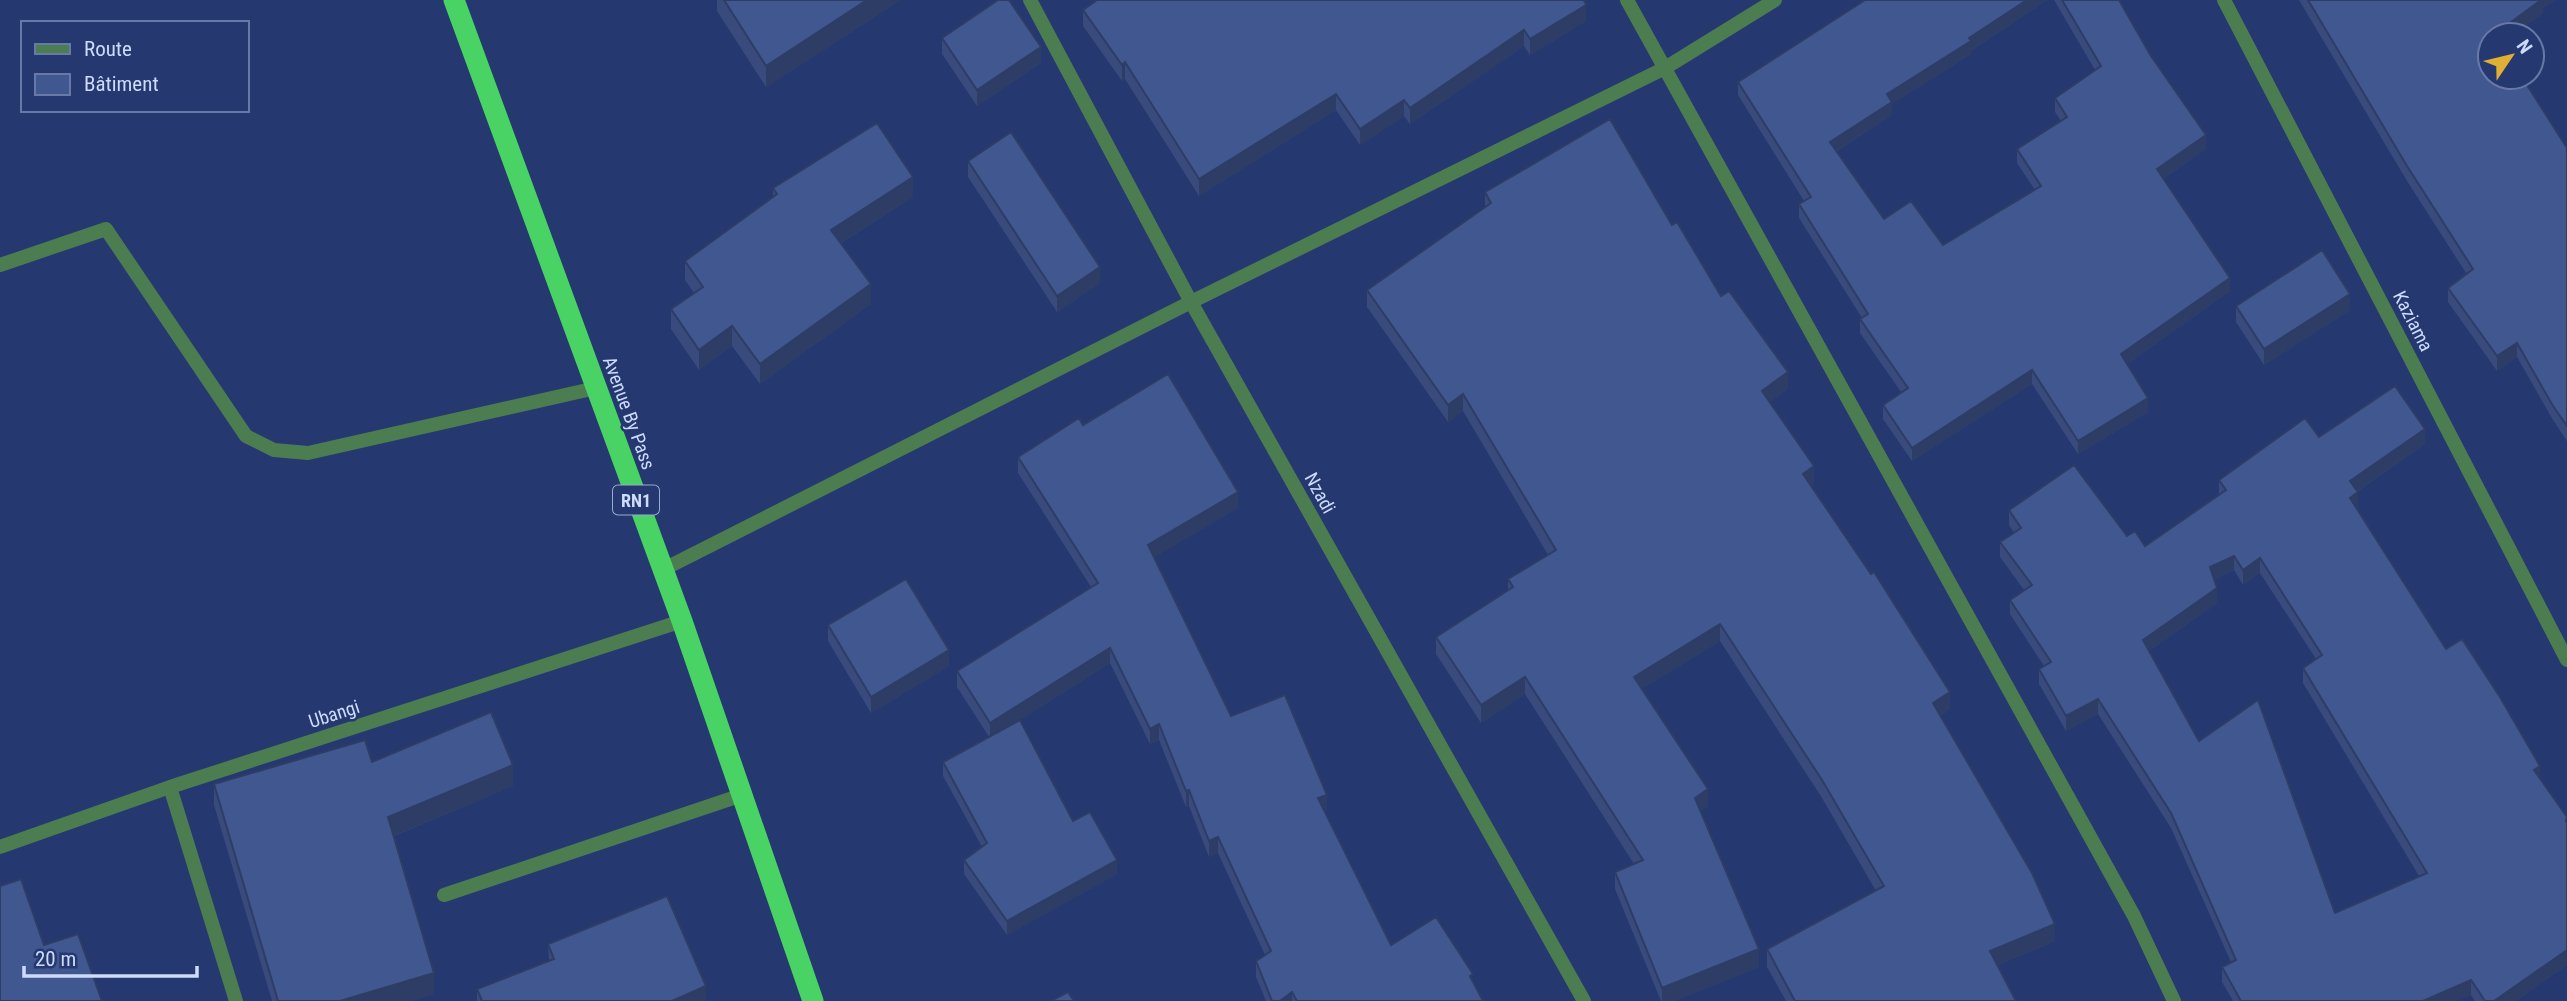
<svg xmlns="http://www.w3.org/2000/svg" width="2567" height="1001" font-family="'Roboto Condensed',sans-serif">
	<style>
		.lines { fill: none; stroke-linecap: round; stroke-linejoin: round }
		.lane { stroke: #4b7d51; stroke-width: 14 }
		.street { stroke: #4b7d51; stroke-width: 14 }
		.highway { stroke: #48d364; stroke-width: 21 }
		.wall { fill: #384b7c; fill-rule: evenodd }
		.shaded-wall { fill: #2e3d65 }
		.building { fill: #415790; stroke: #2e3d65; stroke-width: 2; fill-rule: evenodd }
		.labels { text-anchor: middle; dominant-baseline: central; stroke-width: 5; stroke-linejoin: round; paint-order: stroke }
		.shield { fill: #25386f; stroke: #9baad2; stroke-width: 2 }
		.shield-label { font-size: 18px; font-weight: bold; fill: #cddbfd }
		.street-label { font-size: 19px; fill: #cddbfd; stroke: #25386f }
	</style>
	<rect width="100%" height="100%" fill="#25386f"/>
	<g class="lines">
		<path class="lane" d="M0,265L106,229L246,436L274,450L308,453L596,388
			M444,895L742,795"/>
		<path class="street" d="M1030,0L1191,302L1584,1001
			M1627,0L2134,916L2174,1001
			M2224,0L2567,660
			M662,570L1191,302L1665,68L1775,0
			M170,787L236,1001
			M0,847L170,787L682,621"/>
		<path class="highway" d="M454,0L682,621L813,1001"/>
	</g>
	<path class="wall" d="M717,0H901L766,87L717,11Z
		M1864,0H2047L1971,51V54L1892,104V115L1837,151L1884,219L1943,245L2035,190L2017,163V149L2061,121L2055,112V98L2095,70L2054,0H2119L2206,149L2163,179L2230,291L2127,364L2148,412L2078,454L2032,384L1912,461L1883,419V405L1901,392L1860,333V319L1862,318L1799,218V204L1804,201L1738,95V82Z
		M2299,0H2555L2543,8V13L2513,35H2490L2567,148V441L2553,420L2517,357L2497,371L2448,302V288L2466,273L2407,181Z
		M1083,10L1586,21L1530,55L1524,46L1410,124L1404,116L1360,145L1336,110L1199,196L1125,79L1122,81L1083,26Z
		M942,38L1041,63L977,106L942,54Z
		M968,161L1100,283L1057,312L968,177Z
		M773,188L913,197L841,243L871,304L760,384L732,346L699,370L671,329V309L694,293L685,280V261L773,196Z
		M1485,192L1672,225L1721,296L1788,389L1770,402L1814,484L1811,485L1950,709L1940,716L2055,941L1998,965L2016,1001H1786L1767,967V949L1876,891L1822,798L1720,641L1642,689L1708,806L1700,811L1759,967L1674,1001H1661L1615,889V872L1634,864L1525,694L1481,723L1436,654V637L1508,591V579L1548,555L1463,411L1448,422L1367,307V290L1485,207Z
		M2236,306L2350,310L2264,365L2236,322Z
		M1083,425L1238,508L1154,557L1231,716L1327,810L1325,811L1391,945L1473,982L1483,1001H1266L1256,977V961L1265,955L1218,853L1209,857L1189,806L1186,807L1159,740L1150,744L1110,663L1017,722L1073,821L1117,874L1007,935L964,874V860L982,847L943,776V762L989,737L957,687V671L1091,587L1018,473V457Z
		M2319,437L2425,444L2358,491V507L2357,508L2446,649L2567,817V965L2516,1001H2475L2471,995L2456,1001H2233L2222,982V967L2231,962L2171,828L2098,714L2066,731L2039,684V669L2044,666L2010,614V600L2024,590L2000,557V542L2014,533L2009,525V510L2127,536L2145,546L2219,495V480ZM2234,570L2243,585L2260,573L2316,659L2303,668V683L2419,876L2335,913L2199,741L2149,651L2217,603L2214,580Z
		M828,625L949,666L871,713L828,641Z
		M372,762L513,786L394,836L434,994L411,1001H272L214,805V784Z
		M548,944L706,1001H477V989L549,961Z"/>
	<path class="shaded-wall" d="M867,0H901L766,87V66Z
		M2027,0H2047L1971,51V54L1892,104V115L1830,155V142L1887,94Z
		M2540,0H2555L2543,8V13L2513,35H2495Z
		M1586,5V21L1530,55V39Z
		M1524,30V46L1410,124V108Z
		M1041,47V63L977,106V90Z
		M1125,62V79L1122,81V65Z
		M1336,94V110L1199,196V179Z
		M1404,100V116L1360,145V129Z
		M2206,135V149L2157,183V169Z
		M913,177V197L831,249V230Z
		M1100,267V283L1057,312V296Z
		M2230,278V291L2121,368V354Z
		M871,284V304L760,384V364Z
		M2350,294V310L2264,365V349Z
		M732,326V346L699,370V350Z
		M2517,343V357L2497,371V356Z
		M2032,370V384L1912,461V448Z
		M1788,372V389L1762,408V391Z
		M1463,394V411L1448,422V405Z
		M2148,398V412L2078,454V441Z
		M2425,429V444L2350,496V481Z
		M1814,466V484L1803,491V474Z
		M1238,492V508L1148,561V545Z
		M2358,492V507L2350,513V498Z
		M2234,556V570L2210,582V567Z
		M2260,558V573L2243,585V570Z
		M2217,588V603L2143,655V640Z
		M1720,624V641L1634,694V677Z
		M1110,648V663L990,739V723Z
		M949,650V666L871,713V697Z
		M1525,677V694L1481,723V705Z
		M1950,692V709L1933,720V703Z
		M2098,699V714L2066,731V716Z
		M1159,724V740L1150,744V729Z
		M513,765V786L388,838V817Z
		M2540,766V781L2534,770Z
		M1708,789V806L1695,815V798Z
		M1189,790V806L1186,807V791Z
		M1327,795V810L1318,814V798Z
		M1218,837V853L1209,857V841Z
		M1117,860V874L1007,935V921Z
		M2055,924V941L1990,968V951Z
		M1759,949V967L1674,1001H1662V988Z
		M2567,950V965L2516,1001H2494Z
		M434,973V994L411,1001H340Z
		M2471,980V995L2456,1001H2423Z
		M706,986V1001H672Z
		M1292,992V1001H1280Z"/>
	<path class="building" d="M724,0H867L766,66Z
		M998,0H1009L1041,47L977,90L942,38Z
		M1097,0H1584L1586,5L1530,39L1524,30L1410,108L1404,100L1360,129L1336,94L1199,179L1125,62L1122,65L1083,10Z
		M1865,0H2027L1969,38L1971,41L1887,94L1892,102L1830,142L1884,219L1911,201L1943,245L2041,186L2017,149L2067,117L2055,98L2101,66L2062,0H2119L2151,56L2206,135L2157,169L2230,278L2121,354L2148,398L2078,441L2032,370L1912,448L1883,405L1908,388L1860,319L1868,314L1799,204L1811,197L1738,82Z
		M2308,0H2541L2495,34V35H2490V77H2522L2567,148V426L2553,406L2517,343L2497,356L2448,288L2473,269L2407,166Z
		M1610,119L1672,225L1677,222L1721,296L1729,291L1788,372L1762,391L1814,466L1803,474L1871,574L1874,572L1950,692L1933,703L2032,873L2055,924L1990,951L2016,1001H1795L1767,949L1884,886L1822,780L1720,624L1634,677L1708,789L1695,798L1759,949L1662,988L1615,872L1643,860L1525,677L1481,705L1436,637L1513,587L1508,579L1556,550L1463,394L1448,405L1367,290L1491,203L1485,192Z
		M877,123L913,177L831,230L871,284L760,364L732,326L699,350L671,309L703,287L685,261L777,194L773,188Z
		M1011,132L1100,267L1057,296L968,161Z
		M2322,250L2350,294L2264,349L2236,306Z
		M1168,374L1238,492L1148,545L1231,716L1285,695L1327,795L1318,798L1391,945L1436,917L1473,974L1470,976L1483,1001H1297L1292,992L1280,1001H1272L1256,961L1271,951L1218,837L1209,841L1189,790L1186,791L1159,724L1150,729L1110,648L990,723L957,671L1098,583L1018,457L1079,418L1083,425Z
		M2395,386L2425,429L2350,481L2358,492L2350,498L2446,649L2462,639L2500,697L2540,766L2534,770L2567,817L2566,821L2567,822V950L2494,1001H2485L2471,980L2423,1001H2241L2222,967L2236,960L2171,813L2098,699L2066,716L2039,669L2051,662L2010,600L2032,585L2000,542L2021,528L2009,510L2074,465L2127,536L2135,531L2145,546L2226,490L2219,480L2305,418L2319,437ZM2234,556L2243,570L2260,558L2322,655L2303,668L2427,873L2335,913L2258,700L2199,741L2143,640L2217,588L2210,567Z
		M906,579L949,650L871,697L828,625Z
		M491,712L513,765L388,817L434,973L340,1001H278L214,784L365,740L372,762Z
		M1020,720L1073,821L1090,812L1117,860L1007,921L964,860L987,843L943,762Z
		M21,879L44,945L78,934L102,1001H0V886Z
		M667,896L706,986L672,1001H482L477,989L554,959L548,944Z
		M1068,992L1074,1001H1051Z"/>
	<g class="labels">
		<rect class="shield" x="613" y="485.5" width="46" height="29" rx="5"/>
		<g class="shield-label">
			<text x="636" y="500">RN1</text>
		</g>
		<g class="street-label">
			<text transform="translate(2413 321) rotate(63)">Kaziama</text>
			<text transform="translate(629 413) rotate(70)">Avenue By Pass</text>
			<text transform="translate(1320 493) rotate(61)">Nzadi</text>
			<text transform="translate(334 714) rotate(-18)">Ubangi</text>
		</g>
	</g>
	<rect x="21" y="21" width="228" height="91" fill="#25386f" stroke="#6879a8" stroke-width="2"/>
	<rect x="35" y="44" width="35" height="10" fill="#4b7d51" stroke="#6879a8" stroke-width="2"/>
	<text x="84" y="56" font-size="21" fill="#cddbfd">Route</text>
	<rect x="35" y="74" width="35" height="21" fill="#415790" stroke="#6879a8" stroke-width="2"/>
	<text x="84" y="91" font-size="21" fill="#cddbfd">Bâtiment</text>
	<g transform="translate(2511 56) rotate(55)"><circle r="33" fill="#25386f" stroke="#6879a8" stroke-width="2"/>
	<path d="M0-5L12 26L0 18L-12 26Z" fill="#dfb034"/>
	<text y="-10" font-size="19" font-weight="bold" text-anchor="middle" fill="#cddbfd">N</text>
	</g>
	<path d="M24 966v10h173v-10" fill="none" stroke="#cddbfd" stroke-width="3.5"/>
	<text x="35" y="966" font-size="21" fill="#cddbfd" stroke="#25386f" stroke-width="5" paint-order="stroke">20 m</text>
</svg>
